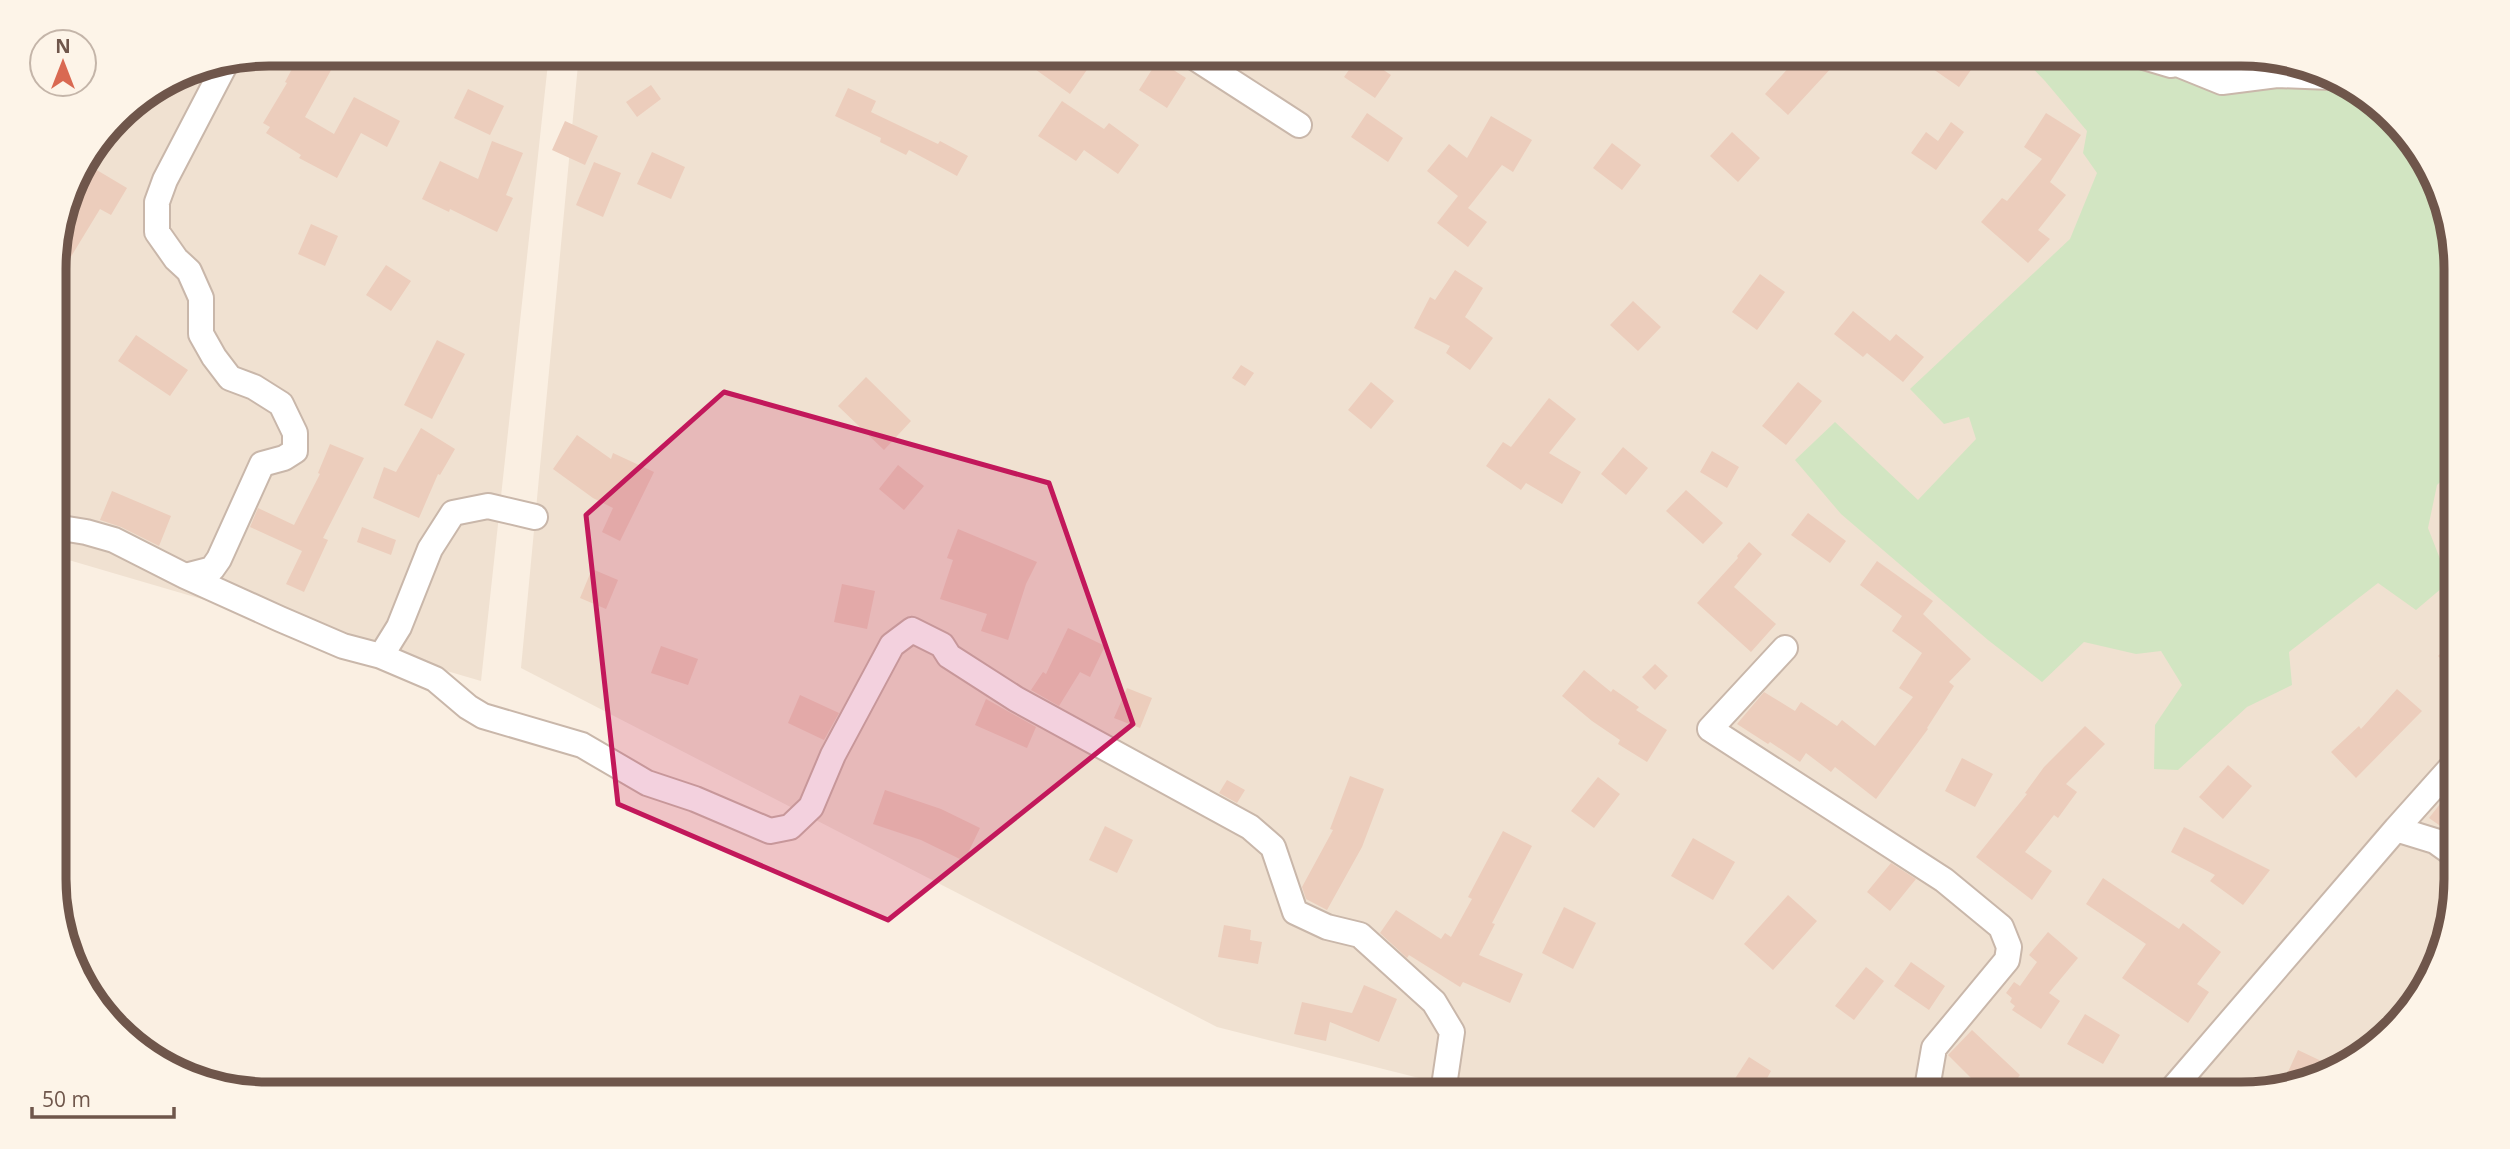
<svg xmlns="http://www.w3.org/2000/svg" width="2510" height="1149" font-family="'Open Sans',sans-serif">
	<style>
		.residential { fill: #f0e1d1 }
		.green { fill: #d2e5c2 }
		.building { fill: #eccdbc }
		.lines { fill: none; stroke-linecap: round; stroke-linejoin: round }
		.minor-casing { stroke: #c9b7aa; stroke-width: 28 }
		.minor { stroke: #fff; stroke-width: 24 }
		.marked { fill: #c2185b; fill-opacity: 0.2; stroke: #c2185b; stroke-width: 5; stroke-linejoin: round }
		.rim { fill: none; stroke: #6f564b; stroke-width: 9 }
	</style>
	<rect width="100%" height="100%" fill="#faefe2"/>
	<path class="residential" d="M270,54H549L481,681L55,556V255L76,175L127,108L188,71Z
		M579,54H2240L2323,71L2411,139L2454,242L2456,880L2439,962L2403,1021L2360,1058L2254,1094H1413L1419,1078L1217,1027L521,668Z"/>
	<path class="green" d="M2019,54H2106L2157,68L2349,92L2403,132L2413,142L2454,242L2455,468L2437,485L2428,528L2449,582L2416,610L2378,583L2289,652L2292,685L2247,707L2178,770L2154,769L2155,725L2182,685L2161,651L2136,654L2084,642L2042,682L1988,640L1841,514L1795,460L1835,422L1918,500L1976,439L1969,417L1944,424L1910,389L2070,239L2097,173L2083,153L2087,131L2045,81Z"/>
	<path class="building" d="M300,54H340L305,117L334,134L354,97L400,121L387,147L361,133L337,178L299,158L301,155L266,133L270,127L263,123L287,83L285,82Z
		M1040,54H1098L1070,94L1032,67Z
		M1360,54L1391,75L1375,98L1344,77Z
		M1801,54H1822L1834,65L1788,115L1765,94Z
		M1921,54H1980L1970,65L1973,67L1959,87L1933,69L1936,65Z
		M1158,60L1186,78L1167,108L1139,90Z
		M651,85L661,99L637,117L626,102Z
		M848,88L876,101L871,112L938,144L940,141L968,156L957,176L909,150L906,155L880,142L881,138L835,116Z
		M468,89L504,106L490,135L454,118Z
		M1062,101L1104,129L1109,123L1139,145L1118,174L1084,150L1076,161L1038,136Z
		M1367,113L1403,138L1388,162L1351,137Z
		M2046,113L2081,135L2050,182L2066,195L2038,230L2050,239L2028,263L1981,222L2002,198L2007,201L2042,159L2024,147Z
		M1491,116L1532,140L1513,172L1502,165L1468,208L1487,222L1468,247L1437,223L1458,196L1427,171L1449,144L1467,158Z
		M565,121L598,136L585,165L552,150Z
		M1951,122L1964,132L1936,170L1911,153L1926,132L1938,141Z
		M1732,132L1760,158L1738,182L1710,156Z
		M492,141L523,153L506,195L513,198L497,232L450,209L449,212L422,199L440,161L478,179Z
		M1612,143L1641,165L1622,190L1593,168Z
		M652,152L685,167L671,199L637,184Z
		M594,162L621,173L603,217L576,205Z
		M85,163L127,188L111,215L100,209L55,283V255L76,175Z
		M311,224L338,236L325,266L298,254Z
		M386,265L411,281L391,311L366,295Z
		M1455,270L1483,288L1465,317L1493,338L1470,370L1446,353L1450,346L1414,328L1430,297L1435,300Z
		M1760,274L1785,292L1757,330L1732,312Z
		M1633,301L1661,327L1638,351L1610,325Z
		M1853,311L1890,341L1896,334L1924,357L1903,382L1867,353L1863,357L1834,334Z
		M136,335L188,370L170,396L118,361Z
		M437,340L465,354L432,419L404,405Z
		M1241,365L1254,373L1245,386L1232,378Z
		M866,377L911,421L884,450L838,406Z
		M1371,382L1394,401L1371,429L1348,410Z
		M1798,382L1822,401L1786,445L1762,426Z
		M1549,398L1576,419L1549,453L1581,472L1562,504L1526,483L1521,490L1486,466L1503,442L1511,447Z
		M421,428L455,449L440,475L438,474L419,518L373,498L384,467L396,472Z
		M577,435L611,459L613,453L654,472L620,541L602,532L613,508L593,498L553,469Z
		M330,444L364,458L323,538L328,540L304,592L286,584L302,551L250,527L258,508L294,525L320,474L318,473Z
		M1623,447L1648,468L1626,495L1601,474Z
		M1712,451L1739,467L1727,488L1700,472Z
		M898,465L924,486L904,510L879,489Z
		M1686,490L1723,523L1703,544L1666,511Z
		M112,491L171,516L159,546L121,527L100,520Z
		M1808,513L1846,541L1830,563L1791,535Z
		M362,527L396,540L391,555L357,542Z
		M958,529L1037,562L1026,584L1008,640L981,631L987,614L940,599L953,560L947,558Z
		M1749,542L1762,554L1734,587L1776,624L1751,652L1697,603L1738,558L1737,556Z
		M1877,561L1933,601L1923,614L1971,659L1949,682L1954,686L1927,728L1928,729L1876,799L1835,767L1831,772L1806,753L1800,762L1770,742L1768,744L1737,724L1764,692L1795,711L1801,702L1837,726L1842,720L1875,746L1913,697L1899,688L1922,653L1892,631L1902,616L1860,585Z
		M592,569L618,580L606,609L580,598Z
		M842,584L875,591L867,629L834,622Z
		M1068,628L1105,646L1090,677L1080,672L1059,706L1031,690L1043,672L1046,674Z
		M2455,639V673L2438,656Z
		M661,646L698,659L688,685L651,673Z
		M1655,664L1668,676L1655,690L1642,677Z
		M1584,670L1611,692L1613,689L1639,707L1636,710L1667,730L1647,762L1618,744L1620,740L1592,721L1562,696Z
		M1127,688L1152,698L1140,728L1114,718Z
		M2397,689L2422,711L2356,778L2331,752L2359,726L2361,729Z
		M800,695L839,713L824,740L788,723Z
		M986,699L1036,727L1027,748L975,725Z
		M2085,726L2105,744L2066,784L2077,792L2058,818L2054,815L2025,852L2052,871L2032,900L1976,857L2027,794L2025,793L2044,767Z
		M1962,758L1993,774L1975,807L1945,791Z
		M2228,765L2252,786L2223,819L2199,797Z
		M1350,776L1384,789L1362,847L1327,910L1306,899L1302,887L1333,830L1330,829Z
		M1598,777L1620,794L1594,828L1571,811Z
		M1227,780L1245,790L1237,803L1219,793Z
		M2455,785L2456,813V837L2429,818Z
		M885,790L941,809L980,828L964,861L921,840L873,824Z
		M1105,826L1133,840L1117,873L1089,860Z
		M2184,827L2270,870L2243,905L2210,881L2215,875L2171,852Z
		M1503,831L1532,846L1492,923L1495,924L1479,955L1523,974L1510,1003L1463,982L1460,987L1409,955L1407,958L1380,933L1396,910L1441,939L1445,933L1451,937L1472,899L1468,897Z
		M1693,838L1735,862L1713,900L1671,876Z
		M1891,863L1916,879L1890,911L1867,892Z
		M2103,878L2179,929L2183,923L2221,952L2197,984L2209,992L2188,1023L2122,978L2146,944L2086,904Z
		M1788,895L1817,921L1773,970L1744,944Z
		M1564,907L1596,923L1573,969L1542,953Z
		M1224,925L1251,930L1250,940L1262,942L1258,964L1218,957Z
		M2048,932L2078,958L2049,993L2060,1001L2041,1029L2012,1010L2015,1006L2010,1002L2012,998L2006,993L2014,982L2020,986L2037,962L2029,955Z
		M1911,962L1945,986L1929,1010L1894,986Z
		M1866,967L1884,981L1854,1020L1835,1006Z
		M1364,985L1397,999L1379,1042L1330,1022L1326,1041L1294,1034L1302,1002L1352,1013Z
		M2085,1014L2120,1035L2103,1064L2067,1044Z
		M1972,1030L2020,1075L2017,1079L2044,1094H1979L1968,1084L1972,1079L1948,1055Z
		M2298,1050L2334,1067L2282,1085Z
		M1749,1057L1771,1071L1765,1082L1785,1094H1725Z"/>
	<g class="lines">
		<defs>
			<path id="minor" d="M1189,54L1299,125
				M2134,54L2171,65L2175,63L2222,82L2277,75L2331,77
				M55,527L86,532L114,540L185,576L280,619L343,646L381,656L435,679L468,707L483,716L582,745L647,783L695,799L770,831L790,827L811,807L833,755L892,645L912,630L942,645L949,656L1016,699L1250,827L1273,847L1295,912L1327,927L1360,935L1434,1002L1452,1032L1444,1086L1446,1094
				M185,576L212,569L219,559L262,464L284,458L295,451V433L281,404L254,387L230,378L214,357L201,334V298L189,271L176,259L157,232V202L165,180L226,63
				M1785,648L1710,729L1944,880L2001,927L2009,947L2007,960L1934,1048L1926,1094
				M381,656L399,627L430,549L453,513L488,506L535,517
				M2396,829L2455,763
				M2168,1094L2396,829L2435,841L2456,856"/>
		</defs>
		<use href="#minor" class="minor-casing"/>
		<use href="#minor" class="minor"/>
	</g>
	<path class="marked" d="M724,392L1049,483L1133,724L888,920L618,804L586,515Z"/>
	<path d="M0 0H2510V1149H0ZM269 66H2241A203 203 0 0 1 2444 269V879A203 203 0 0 1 2241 1082H269A203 203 0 0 1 66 879V269A203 203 0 0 1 269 66Z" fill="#fdf4e8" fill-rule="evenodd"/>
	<path class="rim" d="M269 66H2241A203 203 0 0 1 2444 269V879A203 203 0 0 1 2241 1082H269A203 203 0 0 1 66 879V269A203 203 0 0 1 269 66Z"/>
	<g transform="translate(63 63)"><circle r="33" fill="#fdf4e8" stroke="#c4b5a9" stroke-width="2"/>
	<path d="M0-5L12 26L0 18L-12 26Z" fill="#d96952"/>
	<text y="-10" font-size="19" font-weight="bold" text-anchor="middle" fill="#6f564b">N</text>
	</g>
	<path d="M32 1107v10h142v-10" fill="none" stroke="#6f564b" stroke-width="3.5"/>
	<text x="42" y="1107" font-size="21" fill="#6f564b" stroke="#fdf4e8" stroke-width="5" paint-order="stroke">50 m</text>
</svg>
